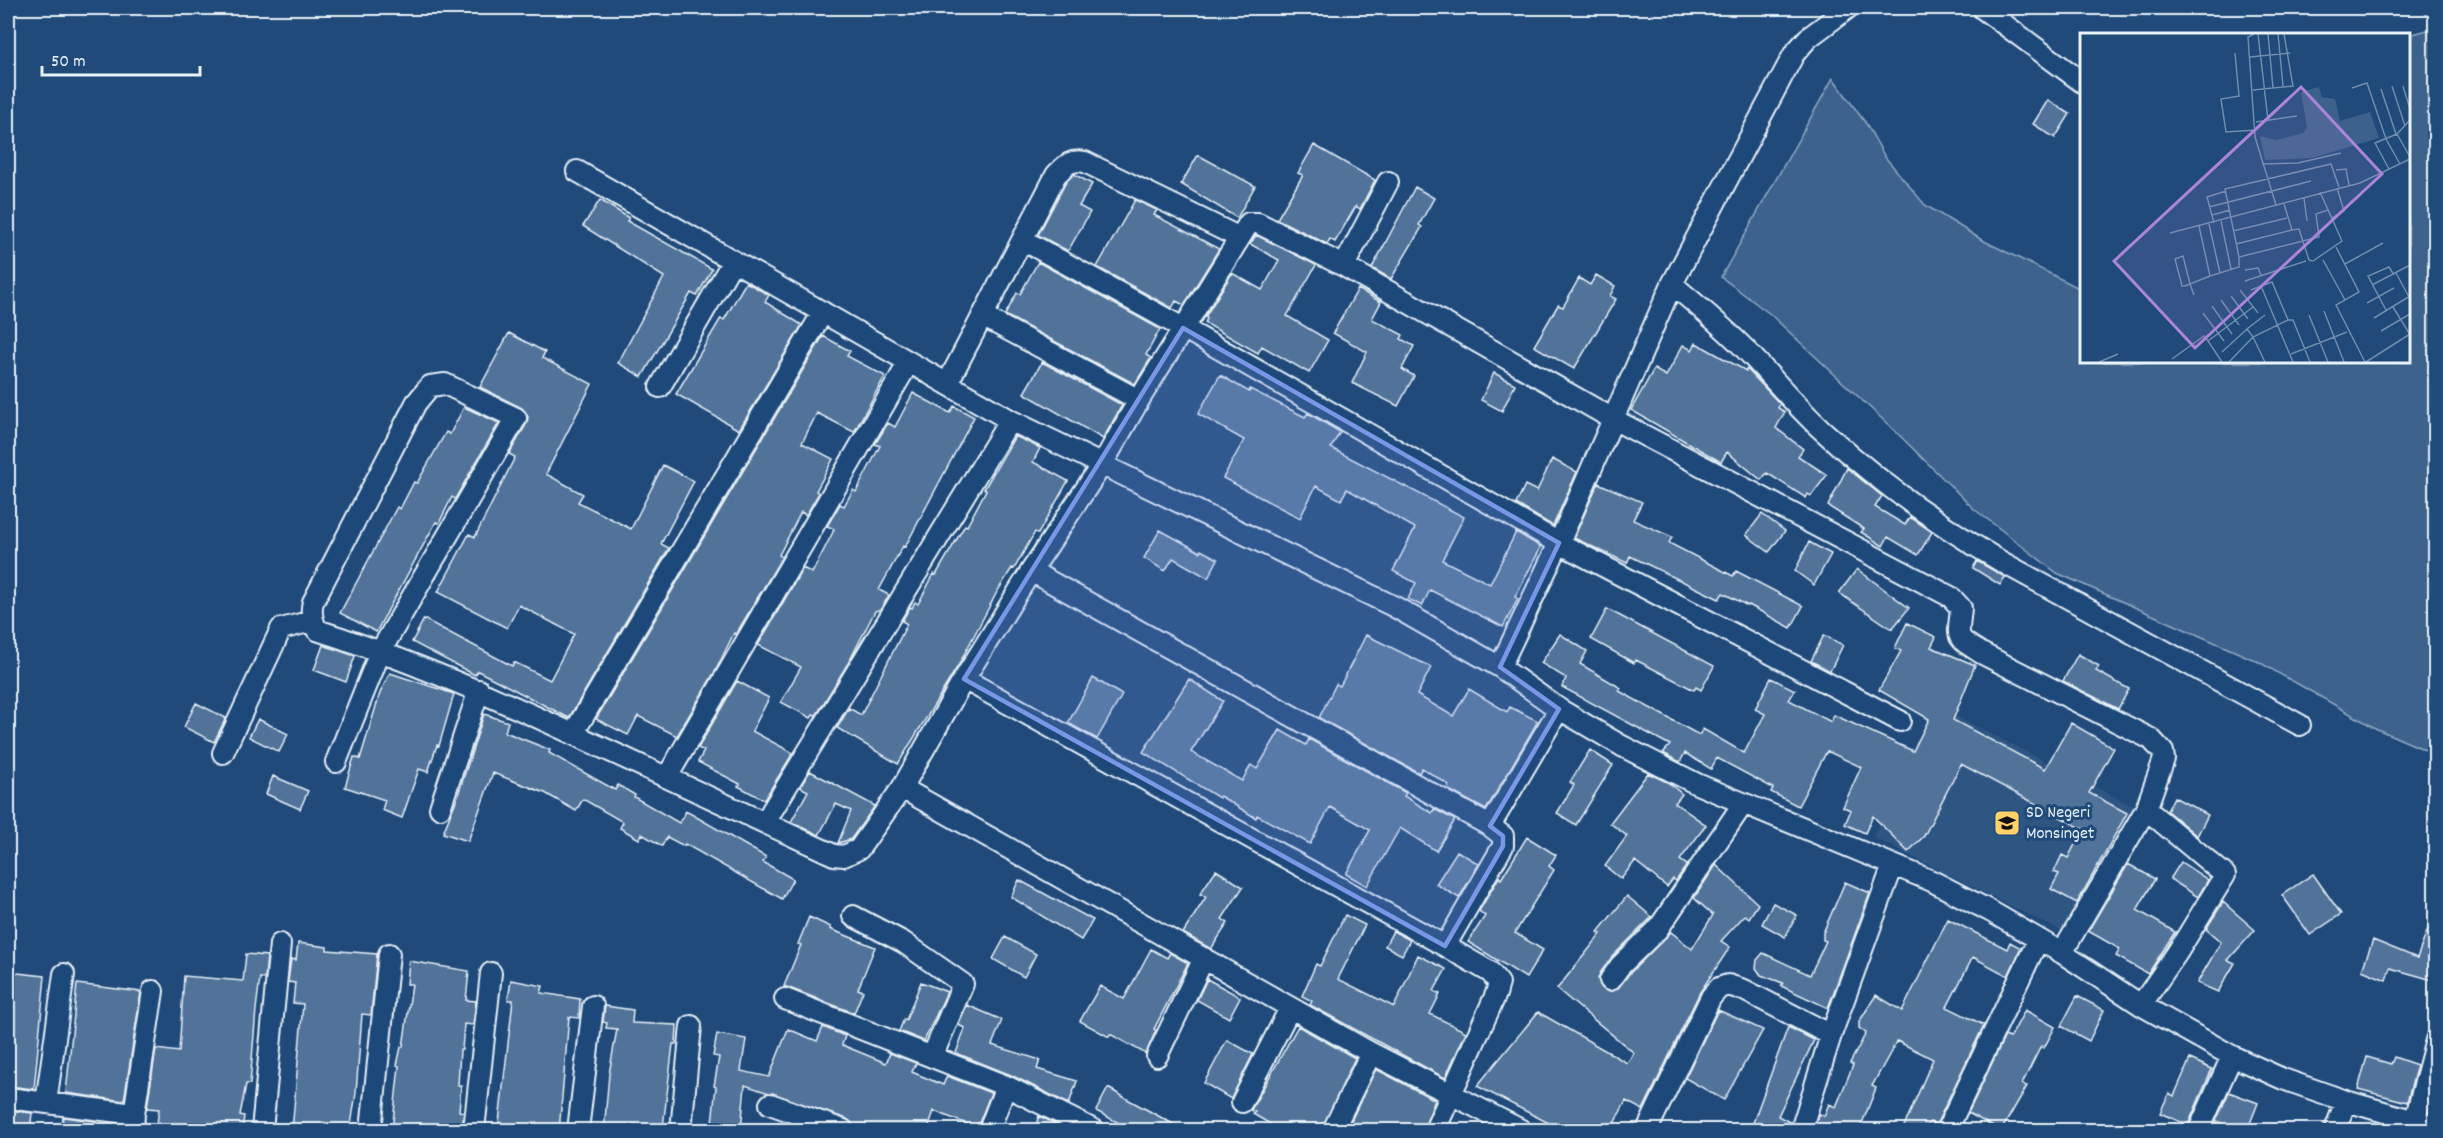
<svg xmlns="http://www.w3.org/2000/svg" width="2443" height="1138" font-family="Dekko,sans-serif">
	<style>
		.built { fill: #2e5683 }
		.green { fill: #3c628c; stroke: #92aac2; stroke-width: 1.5 }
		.building { fill: #517399; stroke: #e8f1f8; stroke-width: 1.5 }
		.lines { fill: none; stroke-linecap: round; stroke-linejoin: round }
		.minor-casing { stroke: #e8f1f8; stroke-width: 24 }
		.minor { stroke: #1f4a7a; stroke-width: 20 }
		.marked { fill: #7897e6; fill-opacity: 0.2; stroke: #7897e6; stroke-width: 4.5; stroke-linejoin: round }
		.labels { text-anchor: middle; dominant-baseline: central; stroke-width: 6; stroke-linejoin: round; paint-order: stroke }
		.poi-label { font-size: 18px; fill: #e8f1f8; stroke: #1f4a7a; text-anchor: start }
		.inset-road { fill: none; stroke: #6f8dac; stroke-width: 1.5 }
		.view { fill: #ac85d9; fill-opacity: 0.15; stroke: #ac85d9; stroke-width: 3 }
		.inset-edge { fill: none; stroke: #e8f1f8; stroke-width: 3 }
	</style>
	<rect width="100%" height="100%" fill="#1f4a7a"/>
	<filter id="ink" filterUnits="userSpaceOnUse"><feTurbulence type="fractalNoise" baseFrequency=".0167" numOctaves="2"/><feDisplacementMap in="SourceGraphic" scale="12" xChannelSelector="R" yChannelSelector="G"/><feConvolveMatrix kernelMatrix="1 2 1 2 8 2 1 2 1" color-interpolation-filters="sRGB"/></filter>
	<g filter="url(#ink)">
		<path class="built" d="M1938,707L2141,810L2077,939L1873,837Z"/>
		<path class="green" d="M2435,28V754L2377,729L2257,661L2057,573L1974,509L1895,431L1770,314L1721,277L1833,78L1867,125L1885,157L1925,205L1982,240L2081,289L2082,362H2408L2409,40L2413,34Z"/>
		<path class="building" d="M2048,100L2070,114L2055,138L2033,124Z
			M1314,145L1375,180L1360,209L1356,206L1335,242L1330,239L1327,244L1277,219L1303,175L1298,173Z
			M1198,155L1255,186L1237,218L1181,184Z
			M1074,174L1092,184L1079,206L1090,212L1068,251L1038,235L1066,182Z
			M1415,187L1434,198L1419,225L1422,227L1391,279L1372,268Z
			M600,200L629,218L627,221L712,269L697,296L691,293L642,377L618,363L664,277L583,226Z
			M1135,200L1157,210L1154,215L1219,249L1184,305L1176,301L1172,308L1097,267Z
			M1256,235L1316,265L1287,316L1328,340L1309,373L1262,346L1258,353L1205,323L1207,318L1205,317L1232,273L1262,290L1279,260L1250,244Z
			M1038,262L1160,329L1146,355L1151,358L1135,384L1005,315L1017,293L1020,294Z
			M1596,275L1615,286L1610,296L1616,299L1574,369L1534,346L1558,305L1563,307L1579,278L1590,285Z
			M746,282L769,295L765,302L802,325L739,430L676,394L721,318L724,320Z
			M1358,289L1381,302L1372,319L1403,335L1401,339L1414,346L1402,369L1414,376L1398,406L1352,383L1367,352L1333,333Z
			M509,333L545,352L542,358L592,384L546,474L583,494L578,502L631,529L663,465L694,481L661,544L669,548L569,718L478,671L475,675L412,642L424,619L512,666L514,662L550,680L574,634L519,605L507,628L438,592L469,534L475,537L515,457L509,454L527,423L528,417L522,408L480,387Z
			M823,336L850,351L847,356L885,376L854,432L817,413L802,443L833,459L816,491L819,493L806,515L801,512L779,555L782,557L736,634L734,633L716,670L677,736L638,716L628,735L596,719Z
			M1696,343L1746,371L1747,369L1780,404L1778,408L1785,412L1776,428L1803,449L1798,456L1827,475L1811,496L1808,494L1806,498L1767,473L1761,480L1727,452L1721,462L1631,410L1654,369L1666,376L1683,345L1692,350Z
			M1042,362L1122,405L1103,439L1024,393Z
			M1494,373L1515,384L1502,411L1481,400Z
			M1220,375L1249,392L1250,389L1305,417L1308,413L1340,432L1331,448L1464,517L1442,560L1490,584L1516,532L1541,547L1515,597L1518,599L1503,627L1430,590L1422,606L1408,599L1416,583L1393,571L1415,528L1347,489L1341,500L1316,486L1300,518L1223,478L1244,440L1198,414Z
			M913,393L950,413L954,406L974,417L905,547L903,546L879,590L889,595L881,609L875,611L850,660L816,716L814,714L811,718L781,702L801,667L758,645L803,568L812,573L832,534L834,529L827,526L840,504L844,506L853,490L856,492L880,446L875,444L888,423L895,427Z
			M464,407L499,423L455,499L452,497L439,523L436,522L376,632L340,613L397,507L400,509L414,482L417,483L446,432L450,434Z
			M1015,436L1040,448L1033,462L1068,481L1038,534L1035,532L1014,569L1012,568L997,592L958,666L898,764L837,728L849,708L861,715L907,624L902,621L910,607L912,608L915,602L918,604L934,574L936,575L965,525L967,526L986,490L984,489Z
			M1552,459L1577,472L1553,526L1516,504L1525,485L1537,491Z
			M1847,468L1882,496L1875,507L1905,525L1910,517L1932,532L1918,555L1888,537L1883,546L1861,532L1864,529L1828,506Z
			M1598,483L1642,502L1633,520L1672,537L1669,543L1733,576L1736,571L1803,606L1791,628L1749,605L1748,606L1723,593L1719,599L1630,556L1627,563L1574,538Z
			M1762,514L1785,531L1769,552L1746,535Z
			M1160,530L1200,552L1201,550L1218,559L1208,578L1173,558L1165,571L1144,558Z
			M1809,542L1831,554L1814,585L1795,571Z
			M1977,561L2005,577L2000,585L1973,568Z
			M1857,569L1909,608L1892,629L1839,593Z
			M1607,609L1714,666L1701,690L1696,687L1694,690L1636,660L1634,663L1591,639Z
			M1907,623L1936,637L1931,647L1975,665L1953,720L2045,769L2071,723L2114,748L2089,793L2127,813L2077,903L2051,889L2059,874L2054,872L2062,855L2068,858L2083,829L1961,764L1924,836L1908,852L1873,816L1865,833L1845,824L1851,810L1843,807L1861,767L1827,751L1798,806L1771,792L1773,788L1717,758L1711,769L1685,753L1680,762L1663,753L1670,745L1562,687L1566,678L1541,663L1560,634L1587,651L1580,664L1621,688L1619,691L1699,735L1703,729L1744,753L1765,714L1755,709L1771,678L1795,690L1789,700L1831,722L1834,715L1913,751L1929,719L1879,690L1901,651L1895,648Z
			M1366,635L1431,667L1417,695L1453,716L1469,689L1507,712L1510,707L1538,721L1486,810L1447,789L1449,785L1422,768L1419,773L1319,718L1336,684L1340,686Z
			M1824,635L1843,645L1830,671L1811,661Z
			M323,645L355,656L346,682L314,670Z
			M2078,654L2099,666L2096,671L2129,689L2118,709L2063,681Z
			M390,673L454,694L439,746L437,745L428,772L419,769L402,818L382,810L385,800L345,787L354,757L360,759L380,693Z
			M1093,678L1122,695L1097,739L1068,723Z
			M1189,679L1223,701L1191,752L1242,781L1251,765L1257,769L1280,730L1306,745L1309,739L1406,793L1404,796L1432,813L1434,809L1455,820L1436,851L1400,828L1367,886L1346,874L1370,830L1330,807L1310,844L1257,815L1256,818L1220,796L1219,798L1143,752Z
			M737,681L769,698L752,731L793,753L764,800L738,786L740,784L698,762L704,751L698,748Z
			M196,703L226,718L214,742L184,727Z
			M484,714L508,722L505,732L550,750L549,753L615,790L618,785L635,795L634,797L679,823L686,811L766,857L763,862L793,879L782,899L685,844L684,846L667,837L662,846L642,834L639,839L620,828L623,822L583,799L576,811L545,793L493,773L468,841L443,833L457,798Z
			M258,719L288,734L279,752L249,737Z
			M1590,750L1613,765L1576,825L1557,813L1574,785L1570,782Z
			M810,771L875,806L851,839L838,843L851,811L836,804L819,835L791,822L808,791L800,787Z
			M1648,773L1669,783L1682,794L1675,803L1706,825L1680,860L1687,865L1676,881L1673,879L1667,887L1635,861L1621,879L1605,866L1627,836L1610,823Z
			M273,776L308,791L300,809L266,794Z
			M2174,797L2208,815L2197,836L2167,811Z
			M1527,837L1556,855L1549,866L1554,870L1515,933L1543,950L1526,978L1468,942L1485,916L1479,911L1499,877L1501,879Z
			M1457,851L1479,864L1459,898L1436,884Z
			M2181,862L2208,880L2198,897L2170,879Z
			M2128,864L2155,879L2137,910L2175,932L2148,974L2116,956L2120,949L2088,931Z
			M1716,865L1758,904L1749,918L1745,915L1721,941L1730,947L1700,992L1643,1110L1626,1101L1610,1131H1564L1477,1086L1538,1012L1627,1063L1634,1053L1557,989L1601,934L1598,932L1627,896L1652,917L1612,957L1600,973L1598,979L1603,989L1609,992L1619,987L1629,974L1671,932L1692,949L1713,915L1694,898Z
			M1216,870L1243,887L1222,919L1228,923L1211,949L1183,933L1206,897L1200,894Z
			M2313,874L2341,914L2310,935L2282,895Z
			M1019,880L1093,920L1081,940L1011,897Z
			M1845,882L1870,893L1828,1008L1781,986L1783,983L1761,975L1756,968L1757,960L1763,953L1810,975L1826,941L1823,940V933Z
			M2223,902L2255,930L2228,960L2235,963L2218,992L2197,983L2221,942L2206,929Z
			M1773,903L1797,915L1785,937L1762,924Z
			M2434,913L2436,914V981L2390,968L2386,980L2362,970L2373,940L2417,958Z
			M1345,915L1365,925L1338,979L1394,1007L1418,955L1446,969L1434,991L1440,994L1430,1014L1466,1032L1445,1078L1310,1005L1312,1001L1302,996L1316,964L1320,966Z
			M809,917L831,927L830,929L875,947L858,989L863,991L854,1013L784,986L801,945L798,944Z
			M1948,919L2007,949L2010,942L2021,948L2008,976L1973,957L1947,1007L1984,1025L1936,1125L1930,1122L1926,1131H1902L1933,1059L1897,1041L1872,1086L1876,1088L1859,1131H1813L1819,1114L1824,1116L1829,1104L1836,1107L1853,1065L1850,1063L1866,1033L1859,1028V1022L1876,995L1902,1011Z
			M1393,931L1410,940L1402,955L1385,946Z
			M1005,937L1036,954L1024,977L993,959Z
			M298,943L327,947V950L377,954L371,1015L362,1014L356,1093L350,1131H292L303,1004L293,1003L295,983L288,982L291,959L296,960Z
			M1151,949L1167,958L1170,953L1188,963L1154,1029L1156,1030L1146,1054L1110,1034L1109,1037L1080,1021L1100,986L1124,999Z
			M246,954L267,956L265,979L260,978L256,1009L250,1084H246L240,1115L244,1116L242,1131H224L192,1125L191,1131H156L159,1109L147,1108L156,1049L179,1052L184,976L243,981Z
			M409,961L469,971L466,1000L476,1001L473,1025L464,1024L462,1050H460L458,1085L461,1086L459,1111L464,1112L462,1131L420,1128L419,1131H392L399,1066L397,1065L401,1047H403L412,984H407Z
			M8,972L45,976L34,1089L8,1086Z
			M1207,979L1240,997L1229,1018L1197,1000Z
			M511,980L543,986L541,993L580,999L579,1018L569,1017L559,1131H498L513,1000H508Z
			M921,982L947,992L924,1041L899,1031L904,1019L906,1020Z
			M77,984L141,992L124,1101L66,1093Z
			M2077,996L2104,1010L2089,1041L2061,1026Z
			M967,1005L1002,1020L992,1045L1040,1060L1037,1069L1077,1081L1069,1104L1011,1075L956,1053L965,1028L958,1025Z
			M605,1006L633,1010L632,1023L677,1025L676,1044H673L663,1127L630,1124L629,1131H604L609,1074L617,1029L606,1028L607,1023L603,1022Z
			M1718,1010L1763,1030L1724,1100L1685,1078Z
			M2025,1010L2055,1027L2044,1048L2041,1046L2022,1084L2027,1086L2001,1131L1968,1113L2005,1036L2010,1038Z
			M1298,1026L1355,1058L1321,1131H1282L1253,1114L1255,1112L1251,1110Z
			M823,1027L845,1036L842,1045L886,1063L890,1053L916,1063L912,1072L943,1085L947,1076L991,1093L977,1128L934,1111L927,1131H866L854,1126L847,1119L745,1085L741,1131H711L716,1087L714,1086L719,1057L713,1056L717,1034L746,1039L741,1071L769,1077L788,1029L817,1041Z
			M1788,1027L1814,1040L1778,1116L1791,1123L1789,1131H1750Z
			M1227,1040L1253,1054L1231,1099L1204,1083Z
			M2367,1057L2391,1064L2394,1057L2417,1065L2407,1102L2358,1089Z
			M2190,1059L2212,1069L2188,1125L2160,1113L2169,1093L2174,1096Z
			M1376,1069L1435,1100L1423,1131H1346Z
			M1108,1088L1129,1100L1186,1131H1134L1096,1111Z
			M2229,1092L2258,1103L2247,1131H2240L2216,1121Z
			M14,1111L32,1113L30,1131H11Z
			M1039,1116L1062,1127L1061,1131H1034Z
			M63,1117L96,1121L95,1131H61Z"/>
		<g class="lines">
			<defs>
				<path id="minor" d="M1982,8L2082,82
					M577,171L1010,420L1395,607L1500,667L1559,709L1622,746L1697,784L1932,881L1990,911L2062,953L2141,1005L2232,1056L2283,1079L2346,1101L2436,1127
					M1023,240L1183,328L1559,543L1900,721
					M1344,266L1388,182
					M1672,284C1697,305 1724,327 1747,351C1772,377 1795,405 1822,430C1876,480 1939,525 2002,562L2300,725
					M823,312L573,734L834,855L844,856L859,849L902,788
					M982,316L1139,400
					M947,384L1056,175C1066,165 1070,159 1085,162L1238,237
					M660,387L733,261
					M1031,571L1490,826
					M1500,667L1559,543L1672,284L1794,54L1808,38L1848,8
					M964,679L1445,946
					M223,753L281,629L312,621
					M336,762L380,652L516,418L445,384L430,386L416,403L313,602C310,612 312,620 317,630C405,658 490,695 573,734
					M667,777L909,362
					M440,808L479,690
					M765,822L1010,420
					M853,916L903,942L963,984L932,1057
					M1610,980L1620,966L1658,929L1743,804
					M785,999L1006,1086L1094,1130
					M2141,1005L2177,953L2225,875L2146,809
					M1157,1056L1204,958
					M8,1098L134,1114L133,1130
					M1242,1102L1290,1008
					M46,1103L64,974
					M770,1104L843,1130
					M134,1114L153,991
					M2415,1120L2436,1040
					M262,1130L280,944
					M371,1130L389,954
					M474,1130L491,973
					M578,1130L593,1006
					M681,1130L691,1026
					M989,1130L1006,1086
					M1333,1130L1371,1053
					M1435,1130L1496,994L1499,983L1490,972L1445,946L1503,846V836L1490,826L1559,709
					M1521,1130L1371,1053L902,788L964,679L1031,571L1103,463L1139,400L1249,223H1258L1344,266L1613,419L1951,597L1961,608C1958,641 1954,636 1983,654L2151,739L2163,752L2164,759L2146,809L2062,953
					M1647,1130L1711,997L1719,988L1728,985L1744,990L1831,1035
					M1801,1130L1831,1035L1893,865
					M1947,1130L2038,940
					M2199,1130L2232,1056
					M2335,1130L2346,1101"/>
			</defs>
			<use href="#minor" class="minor-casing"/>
			<use href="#minor" class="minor"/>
		</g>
	</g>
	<path class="marked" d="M1183,328L1559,543L1500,667L1559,709L1490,826L1503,836V846L1445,946L964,679Z"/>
	<defs>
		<symbol id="school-square" viewBox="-11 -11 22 22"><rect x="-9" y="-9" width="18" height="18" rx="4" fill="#ffd166" stroke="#1f4a7a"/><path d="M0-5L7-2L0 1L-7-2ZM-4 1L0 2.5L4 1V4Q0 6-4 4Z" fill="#111"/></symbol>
	</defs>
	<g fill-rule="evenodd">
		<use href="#school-square" x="1992" y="808" width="30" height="30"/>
	</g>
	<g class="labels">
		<g class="poi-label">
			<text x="2026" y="813">SD Negeri<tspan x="2026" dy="21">Monsinget</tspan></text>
		</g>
	</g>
	<g transform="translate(2080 33)">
		<rect width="330" height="330" fill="#1f4a7a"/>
		<path d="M239,54L242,64L255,66L260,88L290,79L299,105L232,125L185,127L180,103L196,107L223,100L227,95L221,59Z" fill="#3c628c"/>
		<path class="inset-road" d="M174,1L168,4L175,104L196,172M178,1L188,87M188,1L193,55M198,1L203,53M155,20L159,63L141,66L146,99L176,97M170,24L210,20M312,53L325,93M323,53L330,76M272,55L287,50L306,106L320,131M301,56L316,101M173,57L213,53L204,1M176,89L217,83M317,101L330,124M182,131L218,130L261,120M309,136L295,110L317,101L330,87M256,137L266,136L269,152M224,165L227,188M204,171L212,197L219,196L229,227L233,228L262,208L240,159M129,174L231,148M248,177L236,181L239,204L159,224L145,156L251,131L259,154M132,182L150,177M252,185L264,178L257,155M141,188L151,236M134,190L127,164L146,158M129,191L140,240M119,193L130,243L159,234V224M153,198L207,185M90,200L280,150L330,126M156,211L212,197M256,214L279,259L256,272L285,329M243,227L265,267M265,231L303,210M165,237L178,235L181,242M316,240L329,264M165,248L226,228M292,252L330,232M181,253L213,329M160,257L178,280M171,257L192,249L208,287L173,304L185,329M114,262L110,251L103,223L95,226L102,253H105L130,243M151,263L168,286M141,267L159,292M287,270L314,255M132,273L152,301M313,274L329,300M306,277L288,243L309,234L314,242M244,278L264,329M123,280L144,308M229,282L248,329M294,285L330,263M208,287H213L230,329M301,298L330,281M128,308L142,329M142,319L167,296M211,321L267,299M92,326L124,303L128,308L173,274M19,329L38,321M149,329L173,304L167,296L185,282M286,329L330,301"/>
		<path class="view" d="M221,54L302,141L115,315L34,228Z"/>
		<rect width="330" height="330" class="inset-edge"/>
	</g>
	<rect width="2443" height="1138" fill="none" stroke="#1f4a7a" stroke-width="30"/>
	<rect x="15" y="15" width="2413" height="1108" fill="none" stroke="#e8f1f8" stroke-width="2" filter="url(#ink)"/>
	<path d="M42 66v9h158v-9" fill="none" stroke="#e8f1f8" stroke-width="3"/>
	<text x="51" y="66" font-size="18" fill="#e8f1f8" stroke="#1f4a7a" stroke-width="4.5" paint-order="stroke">50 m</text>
</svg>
